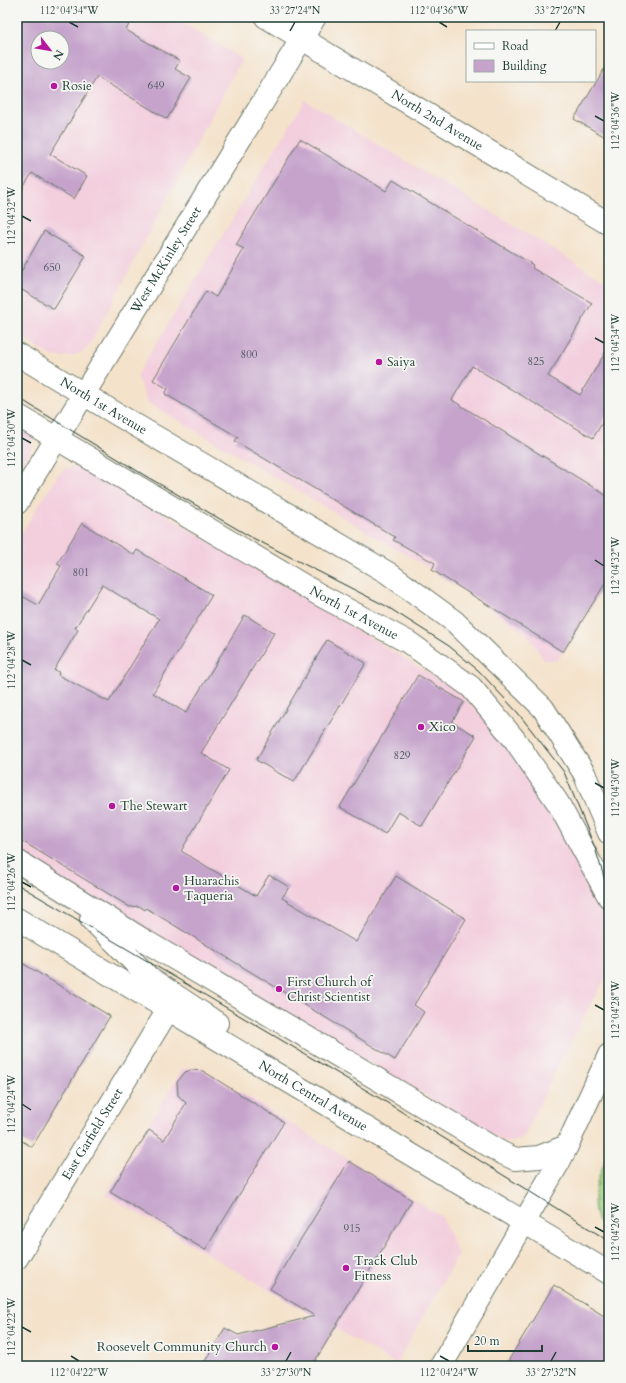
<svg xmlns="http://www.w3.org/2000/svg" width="626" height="1383" font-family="Cardo,serif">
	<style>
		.built { fill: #f3cfde; fill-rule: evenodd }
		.park { fill: url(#park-crowns); stroke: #60895c }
		.building { fill: #c5a3cb; fill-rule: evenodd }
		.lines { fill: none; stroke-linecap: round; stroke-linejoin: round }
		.street-casing { stroke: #6a7768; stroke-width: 24 }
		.secondary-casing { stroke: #6a7768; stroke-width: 24 }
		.primary-casing { stroke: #6a7768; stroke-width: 24 }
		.street { stroke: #fff; stroke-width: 22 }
		.secondary { stroke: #fff; stroke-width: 22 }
		.primary { stroke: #fff; stroke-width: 22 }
		.tram { stroke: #1f3d34; stroke-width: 1 }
		.ticks { fill: none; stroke: #1f3d34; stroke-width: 1.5 }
		.poi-dot { fill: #b5179e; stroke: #f6f6f2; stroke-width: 1.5 }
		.labels { text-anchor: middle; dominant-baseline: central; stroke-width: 3.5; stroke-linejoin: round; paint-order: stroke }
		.number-label { font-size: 11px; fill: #48565a }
		.poi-label { font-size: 13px; fill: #1f3d34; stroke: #f6f6f2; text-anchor: start }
		.street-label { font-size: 13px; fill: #1f3d34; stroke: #f6f6f2 }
		.neatline { fill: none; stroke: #1f3d34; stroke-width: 1.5 }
		.ticks-label { font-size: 10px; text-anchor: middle; fill: #1f3d34 }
	</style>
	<defs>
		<pattern id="park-crowns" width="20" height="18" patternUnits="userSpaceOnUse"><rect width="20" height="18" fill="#a1d585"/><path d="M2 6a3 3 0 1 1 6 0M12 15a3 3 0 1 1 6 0" fill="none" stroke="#83ae6e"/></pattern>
	</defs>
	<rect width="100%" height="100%" fill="#f6f6f2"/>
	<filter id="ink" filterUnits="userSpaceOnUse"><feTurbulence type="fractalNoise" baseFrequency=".025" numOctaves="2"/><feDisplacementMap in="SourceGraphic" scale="8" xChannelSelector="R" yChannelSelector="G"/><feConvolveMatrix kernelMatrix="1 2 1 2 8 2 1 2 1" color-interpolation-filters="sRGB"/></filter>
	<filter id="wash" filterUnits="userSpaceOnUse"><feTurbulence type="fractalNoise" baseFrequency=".012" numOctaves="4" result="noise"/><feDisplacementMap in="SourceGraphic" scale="16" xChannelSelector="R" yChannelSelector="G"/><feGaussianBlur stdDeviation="0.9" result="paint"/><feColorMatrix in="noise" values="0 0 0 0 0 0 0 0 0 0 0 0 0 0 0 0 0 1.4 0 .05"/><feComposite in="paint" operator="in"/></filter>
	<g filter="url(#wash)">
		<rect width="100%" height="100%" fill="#f4e2ca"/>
		<path class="built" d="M17,17H173L242,59L90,344L82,352L72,356L59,357L50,355L17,335ZM38,38H62V62H38Z
			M305,100L609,283V573L558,660H544L527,634L432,570L147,402L137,375Z
			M17,426L32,435L33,440L30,452L17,469Z
			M78,466L92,470L447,684L465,698L509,746L548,800L602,900L609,918V971L555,1071L525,1134L520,1139L511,1142L503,1141L17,855V540L58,475L64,469Z
			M183,1068H201L442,1217L458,1255L396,1364L106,1195Z"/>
		<path class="park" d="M609,1151V1233C581,1214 599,1175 609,1151Z"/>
		<g id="blocks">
			<path class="building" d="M17,17H133L126,30L180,61L175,69L191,78L167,119L97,77L50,154L87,176L74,199L32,173L17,198ZM38,38H62V62H38Z
				M609,61V139L574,119Z
				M300,139L386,191L393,180L533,265L532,268L592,303L548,376L580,395L609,346V412L593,438L472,366L452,400L609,497V577L563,652L432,570L435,563L393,540L395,537L235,441L238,437L165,394L168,389L153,380L206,291L216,297L244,249L236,245Z
				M44,231L86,256L54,309L17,287V279Z
				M82,523L134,555L137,550L212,595L153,693L186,713L245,615L274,633L201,753L229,770L181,851L256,896L269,875L289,887L282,898L356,942L396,876L466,919L414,1005L424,1012L395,1060L146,908L145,910L139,906L130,907L17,838V593L38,605L61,566L57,564ZM102,585L159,619L109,702L58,675L59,672L54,670L78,630L75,628Z
				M327,640L366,663L294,782L256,760Z
				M418,675L464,702L452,722L476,736L422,826L398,812L385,834L340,807Z
				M17,960L110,1016L32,1147L17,1138Z
				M191,1070L203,1071L284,1122L205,1250L110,1192L149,1130L164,1140L186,1103L178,1095L177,1082L185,1072Z
				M349,1161L412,1200L312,1366H202L225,1328L238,1335L315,1316L270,1289Z
				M554,1285L609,1319V1366H505Z"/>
		</g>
	</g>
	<g filter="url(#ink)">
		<use href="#blocks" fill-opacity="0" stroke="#6a7768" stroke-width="1"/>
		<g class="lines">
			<defs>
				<g id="street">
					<path id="s1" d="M266,17L609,224"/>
					<path id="s2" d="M17,503L315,17"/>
					<path id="s3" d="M17,1258L168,1010"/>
				</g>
				<path id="secondary" d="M441,1366L559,1162L567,1146"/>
				<g id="primary">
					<path id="s4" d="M17,354L120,416L388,573L455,622L543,708L584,773L609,833"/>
					<path id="s5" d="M17,415L318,594L408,642L471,687L515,740L558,803L609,897"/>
					<path d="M17,861L145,941L500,1152L515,1159L539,1157L567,1146L609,1055"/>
					<path id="s6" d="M17,919L609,1273"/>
					<path d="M91,919L116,943L149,978L217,1023"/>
				</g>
			</defs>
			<use href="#street" class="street-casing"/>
			<use href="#secondary" class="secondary-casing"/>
			<use href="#primary" class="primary-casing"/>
			<use href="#street" class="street"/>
			<use href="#secondary" class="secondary"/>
			<use href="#primary" class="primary"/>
			<path class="tram" d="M17,397L144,475L251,537L386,606L449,646L479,671L518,713L564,772L595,848L609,893
				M17,884L381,1099L609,1241"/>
		</g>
	</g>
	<path class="ticks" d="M69,22L78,27M439,22L447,27M290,31L295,22M555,31L560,22M595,116L604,121M22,216L31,221M595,338L604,343M22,438L31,443M595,560L604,566M22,660L31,665M595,783L604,788M22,882L31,887M595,1005L604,1010M22,1104L31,1110M595,1227L604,1232M22,1327L31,1332M71,1356L79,1361M440,1356L449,1361M286,1361L291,1352M551,1361L556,1352"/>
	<g class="poi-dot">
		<circle cx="54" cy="86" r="4"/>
		<circle cx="379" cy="362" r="4"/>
		<circle cx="421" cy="727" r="4"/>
		<circle cx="112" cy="806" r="4"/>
		<circle cx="176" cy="888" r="4"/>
		<circle cx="279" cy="989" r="4"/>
		<circle cx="346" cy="1268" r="4"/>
		<circle cx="275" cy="1347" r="4"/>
	</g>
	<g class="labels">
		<g class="number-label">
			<text x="156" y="85">649</text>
			<text x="52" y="267">650</text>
			<text x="249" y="354">800</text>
			<text x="536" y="361">825</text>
			<text x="81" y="572">801</text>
			<text x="402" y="755">829</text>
			<text x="352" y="1228">915</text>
		</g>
		<g class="poi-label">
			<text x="62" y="86">Rosie</text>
			<text x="387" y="362">Saiya</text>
			<text x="429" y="727">Xico</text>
			<text x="120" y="806">The Stewart</text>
			<text x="184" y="881">Huarachis<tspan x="184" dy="15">Taqueria</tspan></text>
			<text x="287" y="982">First Church of<tspan x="287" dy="15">Christ Scientist</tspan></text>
			<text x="354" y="1261">Track Club<tspan x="354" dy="15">Fitness</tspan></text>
			<text x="267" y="1347" text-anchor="end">Roosevelt Community Church</text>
		</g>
		<g class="street-label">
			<text stroke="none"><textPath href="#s1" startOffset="200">North 2nd Avenue</textPath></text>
			<text stroke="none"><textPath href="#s2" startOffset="285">West McKinley Street</textPath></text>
			<text stroke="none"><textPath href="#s4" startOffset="101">North 1st Avenue</textPath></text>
			<text stroke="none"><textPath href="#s5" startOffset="391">North 1st Avenue</textPath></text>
			<text stroke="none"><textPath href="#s6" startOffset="345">North Central Avenue</textPath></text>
			<text stroke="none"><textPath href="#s3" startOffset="145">East Garfield Street</textPath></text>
		</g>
	</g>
	<rect width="626" height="1383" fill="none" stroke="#f6f6f2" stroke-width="44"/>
	<rect x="466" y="30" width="130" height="52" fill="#f6f6f2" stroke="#a0aca6"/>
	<rect x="474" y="43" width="20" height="6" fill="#ffffff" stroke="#a0aca6"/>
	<text x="502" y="50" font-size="12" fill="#1f3d34">Road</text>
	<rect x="474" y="60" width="20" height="12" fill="#c5a3cb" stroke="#a0aca6"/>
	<text x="502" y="70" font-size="12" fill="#1f3d34">Building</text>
	<g transform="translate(50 50) rotate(121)"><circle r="19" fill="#f6f6f2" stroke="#a0aca6"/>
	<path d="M0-3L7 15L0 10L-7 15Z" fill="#b5179e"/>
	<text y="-6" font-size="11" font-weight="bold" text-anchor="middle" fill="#1f3d34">N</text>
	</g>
	<path d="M468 1345v6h74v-6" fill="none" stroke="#1f3d34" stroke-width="2"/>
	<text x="474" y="1345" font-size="12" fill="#1f3d34" stroke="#f6f6f2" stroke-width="3" paint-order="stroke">20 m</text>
	<rect x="22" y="22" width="582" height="1339" class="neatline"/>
	<g class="ticks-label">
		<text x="69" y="14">112°04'34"W</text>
		<text x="295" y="14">33°27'24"N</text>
		<text x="439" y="14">112°04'36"W</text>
		<text x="560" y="14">33°27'26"N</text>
		<text transform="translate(615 121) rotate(-90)" y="4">112°04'36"W</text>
		<text transform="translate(11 216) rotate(-90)" y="4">112°04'32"W</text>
		<text transform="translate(615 343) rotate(-90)" y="4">112°04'34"W</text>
		<text transform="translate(11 438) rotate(-90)" y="4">112°04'30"W</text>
		<text transform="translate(615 566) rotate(-90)" y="4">112°04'32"W</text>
		<text transform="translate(11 660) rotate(-90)" y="4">112°04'28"W</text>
		<text transform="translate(615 788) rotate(-90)" y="4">112°04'30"W</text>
		<text transform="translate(11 882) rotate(-90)" y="4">112°04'26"W</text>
		<text transform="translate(615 1010) rotate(-90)" y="4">112°04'28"W</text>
		<text transform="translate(11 1104) rotate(-90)" y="4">112°04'24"W</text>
		<text transform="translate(615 1232) rotate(-90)" y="4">112°04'26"W</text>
		<text transform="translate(11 1327) rotate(-90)" y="4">112°04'22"W</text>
		<text x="79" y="1376">112°04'22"W</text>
		<text x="286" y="1376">33°27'30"N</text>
		<text x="449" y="1376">112°04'24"W</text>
		<text x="551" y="1376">33°27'32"N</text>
	</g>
</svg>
